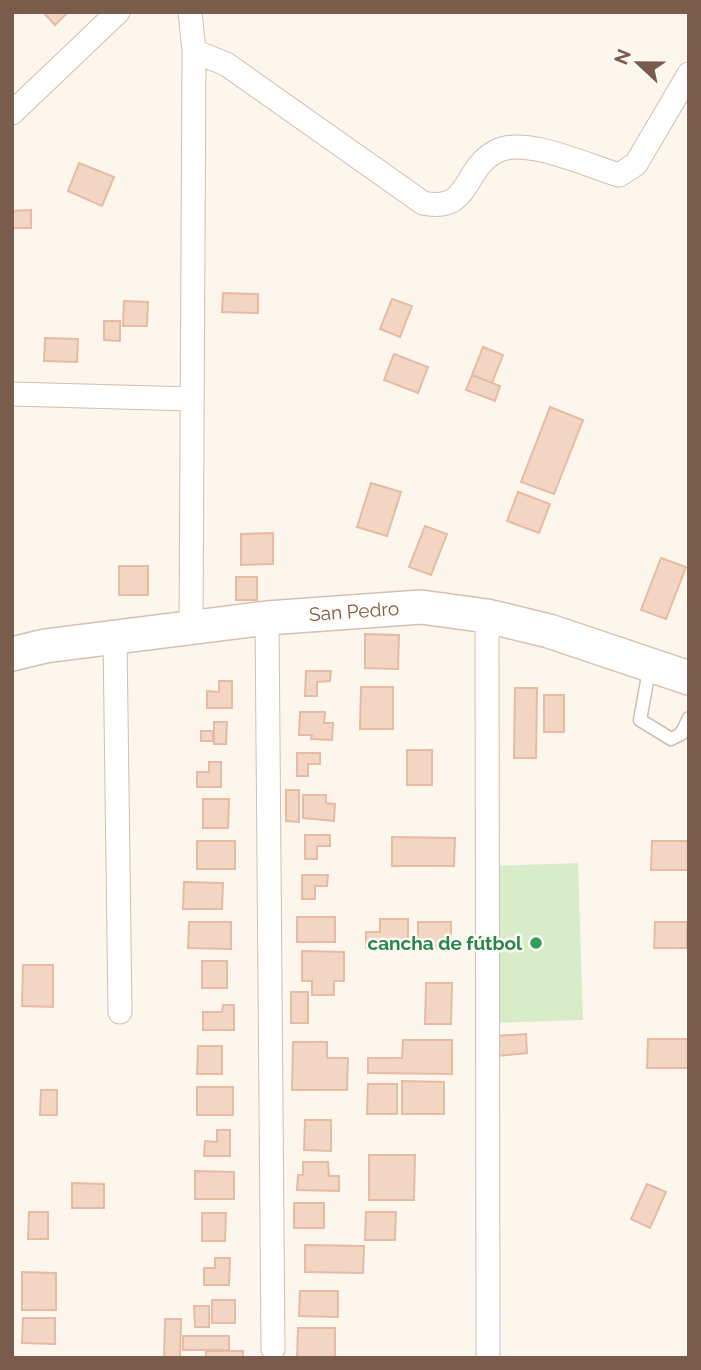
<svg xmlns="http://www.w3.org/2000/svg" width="701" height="1370" font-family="Raleway,sans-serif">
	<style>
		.green { fill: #d8ecc9 }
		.building { fill: #f3d5c3; stroke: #e6bba3; stroke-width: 2 }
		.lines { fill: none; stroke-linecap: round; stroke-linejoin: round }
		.service-casing { stroke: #d1beb0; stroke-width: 15 }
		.minor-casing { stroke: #d1beb0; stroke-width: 25 }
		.secondary-casing { stroke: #d6c0b0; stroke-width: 36 }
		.service { stroke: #fff; stroke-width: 12 }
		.minor { stroke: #fff; stroke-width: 23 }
		.secondary { stroke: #fff; stroke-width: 33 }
		.leisure-dot { fill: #2e9e5b; stroke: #fffaf3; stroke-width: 2.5 }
		.labels { text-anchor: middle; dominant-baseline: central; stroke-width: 5; stroke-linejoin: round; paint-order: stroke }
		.street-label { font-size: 19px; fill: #7a5c4d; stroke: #fffaf3 }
		.leisure-label { font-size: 19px; font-weight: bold; fill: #27864d; stroke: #fffaf3; text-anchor: end }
	</style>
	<rect width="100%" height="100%" fill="#fdf6ec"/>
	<path class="green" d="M578,863L583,1020L495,1023L490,866Z"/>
	<path class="building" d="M43,12H68L55,25Z
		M79,163L114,177L102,206L68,191Z
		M31,210V228H12V211Z
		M223,293L258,294V313L222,312Z
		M392,299L412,306L400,337L380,329Z
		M124,301L148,302L147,326H123Z
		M104,321H120V341L104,340Z
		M45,338L78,339L77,362L44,361Z
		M483,347L503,355L492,383L472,375Z
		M394,354L428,367L418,393L384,380Z
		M472,375L500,386L495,401L466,390Z
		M550,407L583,420L554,494L521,482Z
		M371,483L401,492L387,536L357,527Z
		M518,492L550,504L539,533L507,521Z
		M425,526L447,534L431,575L409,567Z
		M273,533V564L241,565V534Z
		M661,558L686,567L666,619L641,610Z
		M119,566H148V595H119Z
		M236,577H257V600H236Z
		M365,634L399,635L398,669L365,668Z
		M306,671H331L330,681L317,682V696H305Z
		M219,681H232V708H207V691L219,692Z
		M361,687H393V729H360Z
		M515,688H537L536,758H514Z
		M544,695H564V732H544Z
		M300,712H325L324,723H333L332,740L311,739L312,735H299Z
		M214,722H227L226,744H214Z
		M201,731H213V741H201Z
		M407,750H432V785H407Z
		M297,753H320V764H308V776H297Z
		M209,762H221V787H197V772H209Z
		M286,790H299V822L286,821Z
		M303,795H326V803L335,804L334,821L303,818Z
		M203,799H229L228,828H203Z
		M305,835H330V846H317V859H305Z
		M392,837L455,838L454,866H392Z
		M197,841H235V869H197Z
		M652,841H688V870H651Z
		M302,875H328L327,886H315V899H302Z
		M184,882L223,883L222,909H183Z
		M297,917H335V942H297Z
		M380,919H408V948H366V932H380Z
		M189,922H231V949L188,948Z
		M418,922H451V948L418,947Z
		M655,922H687V948H654Z
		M302,951L344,952V981H334V995H312V981H302Z
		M202,961H227V988H202Z
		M23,965H53V1007L22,1006Z
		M426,983H452L451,1024H425Z
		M291,992H308V1023H291Z
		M223,1005H234V1030H203V1012H222Z
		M526,1034L527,1053L498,1056L496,1036Z
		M648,1039H689L688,1068H647Z
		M403,1040H452V1074L368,1073V1058H402Z
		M293,1042H327V1058H348L347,1090H292Z
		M198,1046H222V1074H197Z
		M402,1081L444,1082V1114H402Z
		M368,1084H397V1114H367Z
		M197,1087H233V1115H197Z
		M41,1090H57V1115H40Z
		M305,1120H331V1151L304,1150Z
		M217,1130H230V1156H204L205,1141L217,1142Z
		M369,1155H415L414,1200H369Z
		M303,1162H328L329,1176H339V1191L297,1190L298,1175H303Z
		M195,1171L234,1172V1199H195Z
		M72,1183L104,1184V1208H72Z
		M647,1184L666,1192L650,1228L631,1219Z
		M294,1203H324V1228H294Z
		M29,1212H48V1239H28Z
		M366,1212H396L395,1240H365Z
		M202,1213H226L225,1241H202Z
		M305,1245L364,1246L363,1273L305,1272Z
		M215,1258H230L229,1285H204V1268H215Z
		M22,1272L56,1273V1310H22Z
		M300,1291H338V1317L299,1316Z
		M212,1300H235V1323H212Z
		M194,1306H209V1327H195Z
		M23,1318H55V1344L22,1343Z
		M165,1319H181L180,1358H164Z
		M298,1328H335V1358H297Z
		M183,1336H229V1350H183Z
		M206,1351H243V1358H206Z"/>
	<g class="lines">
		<defs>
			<path id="service" d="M650,665L640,720L671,739L681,734L689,718"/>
			<path id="minor" d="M190,12L194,51L191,629
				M194,51L226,64L423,203C471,213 462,170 495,152C523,135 588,166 619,175L636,164L689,74
				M12,113L118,12
				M12,394L192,399
				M487,616L488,1358
				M267,618L273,1349
				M115,639L120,1012"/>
			<path id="secondary" d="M12,654L45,646L267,618L421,607L487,616L549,631L689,678"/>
		</defs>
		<use href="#service" class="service-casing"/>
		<use href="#minor" class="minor-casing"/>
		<use href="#secondary" class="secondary-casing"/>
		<use href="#service" class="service"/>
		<use href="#minor" class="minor"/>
		<use href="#secondary" class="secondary"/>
	</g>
	<circle class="leisure-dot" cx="536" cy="943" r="7"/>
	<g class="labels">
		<g class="street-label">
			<text transform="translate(354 611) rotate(-4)">San Pedro</text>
		</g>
		<g class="leisure-label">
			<text x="522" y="943">cancha de fútbol</text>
		</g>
	</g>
	<rect width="701" height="1370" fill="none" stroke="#7a5c4d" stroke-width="28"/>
	<g transform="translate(638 63) rotate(292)" stroke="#fffaf3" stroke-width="5" paint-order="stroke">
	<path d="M0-5L12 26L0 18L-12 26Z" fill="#7a5c4d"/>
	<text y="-10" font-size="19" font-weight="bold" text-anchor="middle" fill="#7a5c4d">N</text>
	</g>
</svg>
